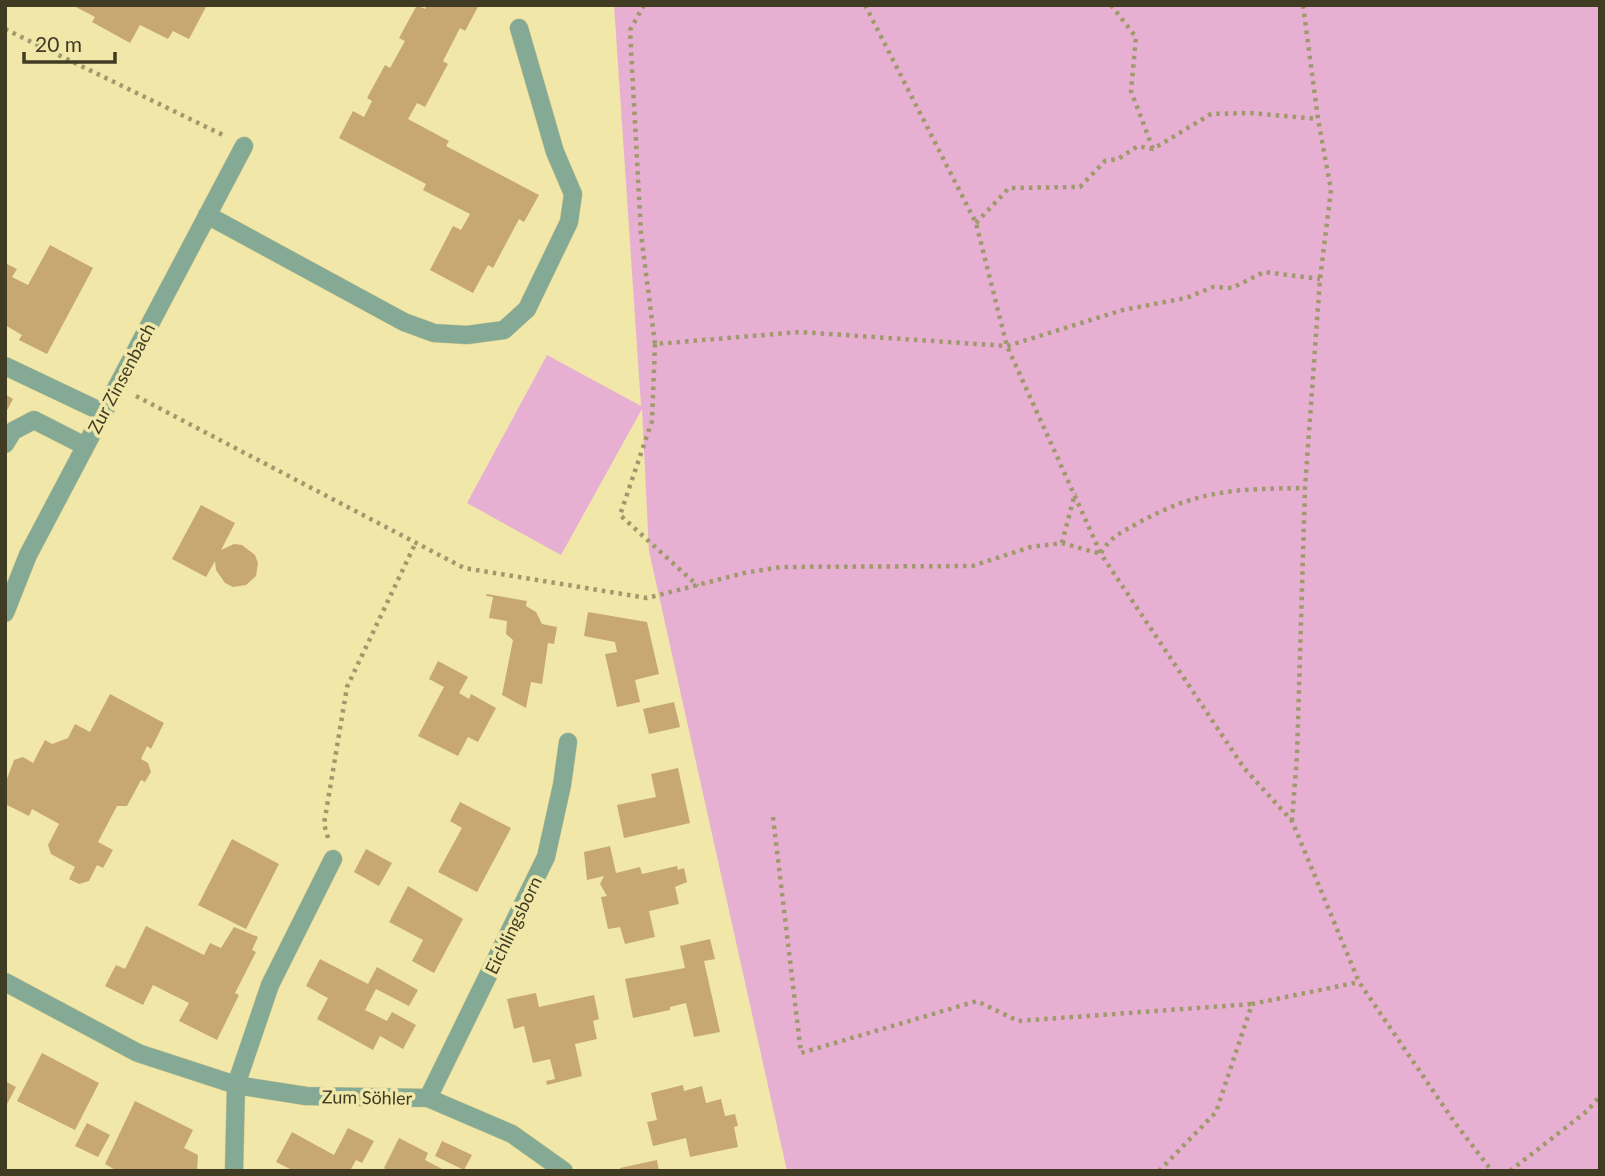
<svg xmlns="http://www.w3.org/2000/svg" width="1605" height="1176" font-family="Lato,sans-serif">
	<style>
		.green { fill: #e7b0d3 }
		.building { fill: #c7a872 }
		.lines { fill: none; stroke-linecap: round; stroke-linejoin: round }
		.minor-casing { stroke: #cdc58e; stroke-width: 19 }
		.path { stroke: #9f996c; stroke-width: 4.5; stroke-dasharray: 3.5 5; stroke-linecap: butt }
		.minor { stroke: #84aa95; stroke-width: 18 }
		.labels { text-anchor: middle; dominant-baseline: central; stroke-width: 7; stroke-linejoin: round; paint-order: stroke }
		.street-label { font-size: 18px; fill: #403c23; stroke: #f0e7a9 }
	</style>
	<rect width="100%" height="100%" fill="#f0e7a9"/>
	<path class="green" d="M614,5H1600V1171H787L649,551L642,409L561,555L467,503L547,355L641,406Z"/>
	<path class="building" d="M72,5H207L189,39L173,31L168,39L140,25L130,43L92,22L95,17Z
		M417,5L425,9L427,5H479L465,31L460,28L443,61L448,64L425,107L417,103L408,119L449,141L446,146L539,195L524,222L519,219L493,268L488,265L473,293L430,270L453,226L461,230L470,214L423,190L426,184L339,138L353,111L364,117L372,101L367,98L385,65L390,68L405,41L399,38Z
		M50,245L93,268L47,354L19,340L22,335L5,325V263L17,269L12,277L28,285Z
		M5,394L13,399L5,414Z
		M201,505L235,523L221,550L234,544L242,545L255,555L258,563L256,576L246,585L233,587L225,583L216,570L215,561L206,577L172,559Z
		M487,594L527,601L526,606L536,612L542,624L557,627L554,644L548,643L542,684L531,682L526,708L502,695L513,640L506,634L507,621L489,618L493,597L486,596Z
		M588,612L647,622L659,674L635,680L640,702L617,707L605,654L617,652L615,642L584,636Z
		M438,661L468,677L459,693L469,699L471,694L496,708L478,742L468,737L458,756L418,736L444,687L429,679Z
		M110,694L164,723L151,749L147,746L141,759L148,763L151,772L145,782L141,780L127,806H117L98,842L113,850L103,868L97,865L89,881L79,884L69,879L75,867L51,854L48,845L59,824L32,809L29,816L5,804V784L14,760L23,757L33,763L45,740L52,744L68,738L75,724L90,732Z
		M674,702L680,727L649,734L643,709Z
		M678,768L690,823L624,838L617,805L656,797L651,774Z
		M460,802L511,828L477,892L438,872L462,828L450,821Z
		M232,839L279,864L246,929L198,905Z
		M610,846L616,873L640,867L642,874L677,866L678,870L684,868L687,882L675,887L679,904L649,911L655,937L625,944L620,927L608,929L601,897L607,896L600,884L604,876L587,880L584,852Z
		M366,849L392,863L379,886L354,872Z
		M408,886L463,919L434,973L412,961L423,940L389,922Z
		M146,926L204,955L210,943L221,948L234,927L258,937L252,950L256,952L235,993L239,995L217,1040L179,1021L189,1003L153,985L143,1005L105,986L116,965L125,969Z
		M710,939L715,959L704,961L720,1032L694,1037L686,1003L670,1007V1010L633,1018L625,979L685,968L680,946Z
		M320,959L368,984L377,967L418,990L409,1006L376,989L365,1010L387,1021L392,1012L416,1025L403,1049L380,1036L373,1050L317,1019L328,998L306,986Z
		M536,993L539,1007L594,995L599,1019L593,1021L597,1039L575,1044L582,1076L547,1085L546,1081L555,1079L550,1059L533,1063L524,1026L514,1029L507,999Z
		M42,1053L99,1083L75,1130L17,1101Z
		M5,1081L16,1087L5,1108Z
		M683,1085L684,1091L702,1086L706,1103L721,1099L725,1116L735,1114L738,1126L734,1127L738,1147L690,1157L686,1138L653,1146L647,1122L657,1120L651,1093Z
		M135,1101L193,1130L184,1148L198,1155L197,1171H117L105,1164Z
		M87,1123L110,1135L98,1157L75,1146Z
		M348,1128L374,1141L362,1163L356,1160L350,1171H294L276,1162L292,1132L334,1155Z
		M399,1138L428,1153L425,1160L446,1171H389L384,1168Z
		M442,1141L472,1155L464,1170L435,1156Z
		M657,1160L659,1171H620V1168Z"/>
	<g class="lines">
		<defs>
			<path id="minor" d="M207,215L404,322L434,333L467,335L504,330L527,309L569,222L573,194L555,152L519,28
				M5,366L102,412
				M5,444L13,431L34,420L85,446
				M5,613L28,555L244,146
				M5,982L138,1053L236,1085L306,1096L428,1098L512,1134L564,1171
				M428,1098L546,857L562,785L568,742
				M234,1171L236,1085L270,985L333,859"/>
		</defs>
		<use href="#minor" class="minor-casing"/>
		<path class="path" d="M644,5L630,30L641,234L655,344L800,332L1007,346L1123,310L1186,298L1213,287L1232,288L1264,272L1320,279
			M865,5L976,223L1007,346L1101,554L1244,768L1292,821L1359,982L1455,1123L1492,1171
			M1111,5L1136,37L1131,91L1153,149
			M5,29L225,136
			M976,223L1009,188L1080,187L1105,161L1118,159L1138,146L1153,149L1211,114L1250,113L1318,119
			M655,344L652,421L620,515L698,586
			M136,396L464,568L647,598L744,573L781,567L972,566L1031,547L1062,543L1101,554
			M1062,543L1075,493
			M1101,553C1110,537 1122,532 1138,523C1200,489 1236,489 1305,488
			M773,817L801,1053L977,1001L1018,1021L1252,1004
			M1292,821L1297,755L1305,488L1320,279L1331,190L1318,119L1303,5
			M328,838L324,824L347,687L416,542
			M1159,1171L1216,1112L1252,1004L1359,982
			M1510,1171L1587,1111L1600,1096"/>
		<use href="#minor" class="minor"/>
	</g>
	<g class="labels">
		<g class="street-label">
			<text transform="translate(121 378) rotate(-62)">Zur Zinsenbach</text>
			<text transform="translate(513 925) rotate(-64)">Eichlingsborn</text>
			<text transform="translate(367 1097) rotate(1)">Zum Söhler</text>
		</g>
	</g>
	<rect width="1605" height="1176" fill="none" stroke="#403c23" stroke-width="14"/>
	<path d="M24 52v10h91v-10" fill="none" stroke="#403c23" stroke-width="3.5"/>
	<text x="35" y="52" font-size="21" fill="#403c23" stroke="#f0e7a9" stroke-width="5" paint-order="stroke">20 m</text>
</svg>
